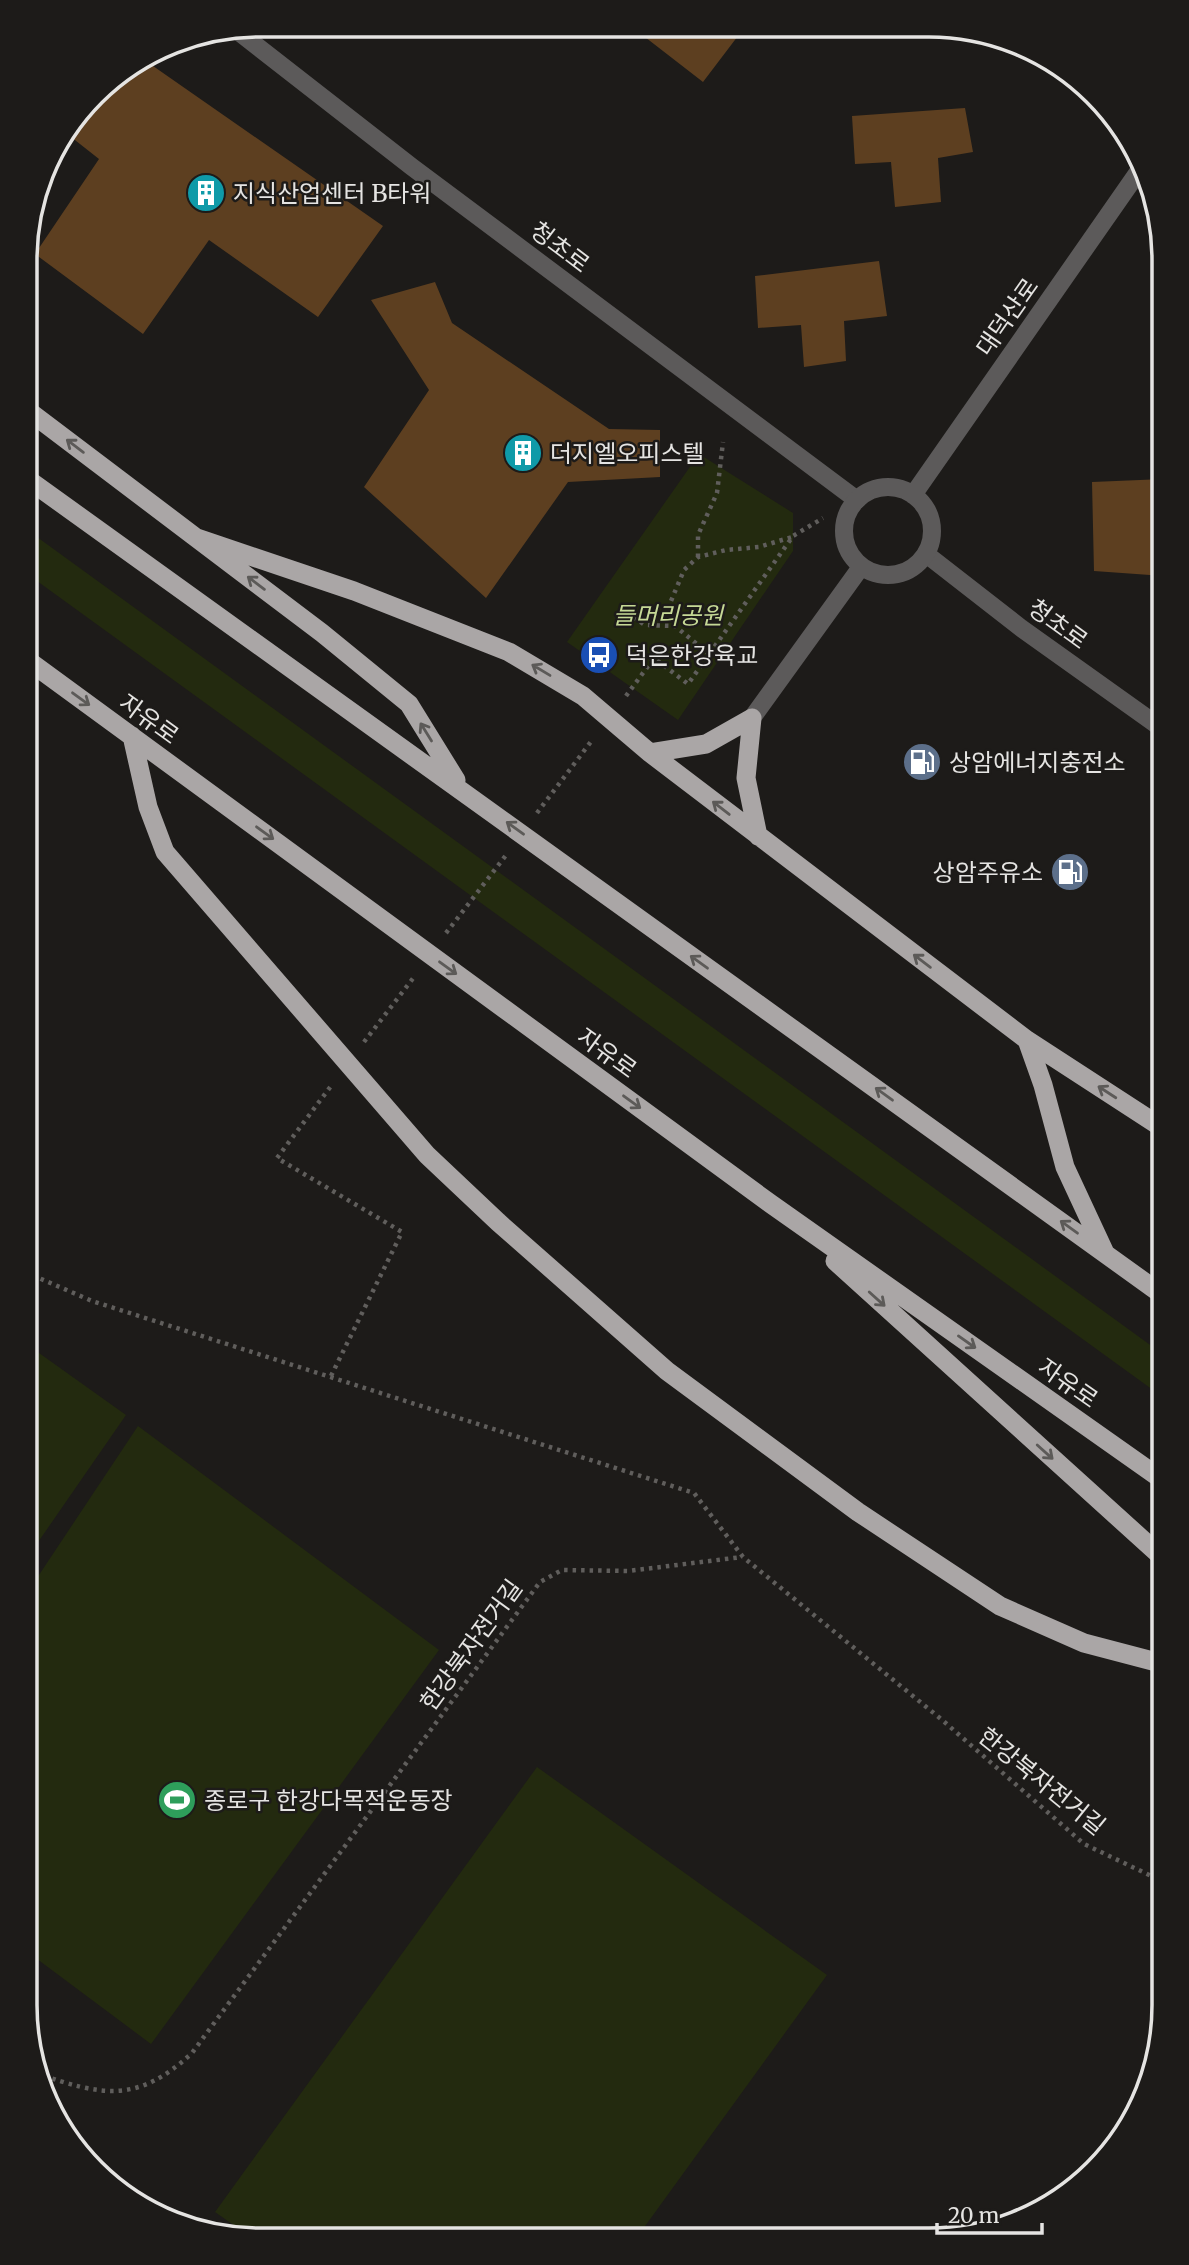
<svg xmlns="http://www.w3.org/2000/svg" width="1189" height="2265" font-family="Merriweather,'Noto Sans KR',serif">
	<style>
		.green { fill: #232a0f }
		.building { fill: #5d3f20 }
		.lines { fill: none; stroke-linecap: round; stroke-linejoin: round }
		.path { stroke: #605e5c; stroke-width: 4.5; stroke-dasharray: 3.5 5; stroke-linecap: butt }
		.minor { stroke: #5c5a5a; stroke-width: 18 }
		.tertiary { stroke: #5c5a5a; stroke-width: 18 }
		.trunk { stroke: #aaa6a6; stroke-width: 19 }
		.oneway { stroke: #5c5a58 }
		.labels { text-anchor: middle; dominant-baseline: central; stroke-width: 5; stroke-linejoin: round; paint-order: stroke }
		.poi-label { font-size: 24px; fill: #e5e4e2; stroke: #1d1b19; text-anchor: start }
		.street-label { font-size: 24px; fill: #e5e4e2; stroke: #1d1b19 }
		.park-label { font-size: 24px; font-style: italic; fill: #c6d996; stroke: #1d1b19 }
		.rim { fill: none; stroke: #e5e4e2; stroke-width: 3.5 }
	</style>
	<rect width="100%" height="100%" fill="#1d1b19"/>
	<path class="green" d="M699,454L793,513V551L678,720L567,642Z
		M26,529L1164,1355V1398L26,573Z
		M25,1343L126,1415L25,1561Z
		M138,1426L439,1650L151,2044L25,1950V1596Z
		M537,1767L827,1975L635,2240L252,2238L215,2212Z"/>
	<path class="building" d="M632,27L744,28L703,82Z
		M143,59L383,226L318,317L209,240L143,334L35,254L99,159L66,133L104,83Z
		M965,108L973,152L938,158L941,202L895,207L891,162L855,164L852,116Z
		M879,261L887,316L844,321L846,361L804,367L801,325L758,328L755,276Z
		M435,282L452,323L609,429L660,430V477L568,482L486,598L364,487L429,390L371,300Z
		M1164,479V576L1094,571L1092,482Z"/>
	<g class="lines">
		<path class="path" d="M698,557V535L717,493L723,442
			M619,608L645,625L675,626L709,654
			M675,626L671,601L684,570L698,557L726,550L759,547L792,537
			M626,696L654,658L688,684L793,536L823,518
			M537,813L593,739
			M446,933L507,854
			M364,1042L414,977
			M25,1272L92,1301L694,1493L743,1557L941,1719L1084,1844L1164,1882
			M331,1376L402,1232L277,1158L331,1086
			M36,2073C102,2096 137,2104 192,2053L540,1582L562,1570L628,1571L742,1557"/>
		<path class="minor" d="M235,29L412,167L857,500
			M926,554L1021,628L1164,730"/>
		<path class="tertiary" d="M844 531a44 44 0 1 1 88 0a44 44 0 1 1-88 0Z
			M913,495L1141,168
			M752,718L861,567"/>
		<path class="trunk" d="M26,409L322,633L409,704L456,780
			M26,478L1164,1296
			M197,538L354,591L509,652L583,696L650,753L1027,1040L1164,1129
			M26,659L771,1204L1164,1481
			M752,718L746,778L758,836
			M132,736L148,807L165,852L427,1155L498,1222L667,1371L858,1512L1000,1606L1084,1643L1164,1664
			M650,753L706,744L752,718
			M1027,1040L1043,1085L1065,1167L1105,1253
			M835,1261L1164,1559"/>
	</g>
	<defs><path id="oneway-shaft" d="M-6 0H5M1.5-3L5.5 0L1.5 3" fill="none" stroke-width="1.6" stroke-linecap="round" stroke-linejoin="round" transform="scale(1.75)"/></defs>
	<g class="oneway">
		<use href="#oneway-shaft" transform="translate(75 446) rotate(-143)"/>
		<use href="#oneway-shaft" transform="translate(256 583) rotate(-143)"/>
		<use href="#oneway-shaft" transform="translate(541 670) rotate(-149)"/>
		<use href="#oneway-shaft" transform="translate(81 699) rotate(36)"/>
		<use href="#oneway-shaft" transform="translate(426 732) rotate(-122)"/>
		<use href="#oneway-shaft" transform="translate(721 808) rotate(-142)"/>
		<use href="#oneway-shaft" transform="translate(515 828) rotate(-144)"/>
		<use href="#oneway-shaft" transform="translate(265 833) rotate(36)"/>
		<use href="#oneway-shaft" transform="translate(922 961) rotate(-143)"/>
		<use href="#oneway-shaft" transform="translate(699 962) rotate(-144)"/>
		<use href="#oneway-shaft" transform="translate(448 968) rotate(36)"/>
		<use href="#oneway-shaft" transform="translate(1107 1092) rotate(-147)"/>
		<use href="#oneway-shaft" transform="translate(884 1094) rotate(-144)"/>
		<use href="#oneway-shaft" transform="translate(632 1102) rotate(36)"/>
		<use href="#oneway-shaft" transform="translate(1069 1227) rotate(-144)"/>
		<use href="#oneway-shaft" transform="translate(877 1299) rotate(42)"/>
		<use href="#oneway-shaft" transform="translate(967 1342) rotate(35)"/>
		<use href="#oneway-shaft" transform="translate(1045 1452) rotate(42)"/>
	</g>
	<defs>
		<symbol id="building-disc" viewBox="-11 -11 22 22"><circle r="9.5" fill="#0f9aa8" stroke="#1d1b19"/><path d="M-4-6H4V6H1V3H-1V6H-4ZM-2.5-4.3h1.7v1.8h-1.7ZM.8-4.3h1.7v1.8H.8ZM-2.5-1h1.7V.8h-1.7ZM.8-1h1.7V.8H.8Z" fill="#fff"/></symbol>
		<symbol id="bus-disc" viewBox="-11 -11 22 22"><circle r="9.5" fill="#1a4fb4" stroke="#1d1b19"/><path d="M-5-6H5V4H4V6H2V4H-2V6H-4V4H-5ZM-3.5-4V0h7V-4ZM-3.5 1.2v1.5H-2V1.2ZM2 1.2v1.5H3.5V1.2Z" fill="#fff"/></symbol>
		<symbol id="fuel-disc" viewBox="-11 -11 22 22"><circle r="9.5" fill="#5c6f8a" stroke="#1d1b19"/><path d="M-5.5-6h7V0h2V4h1.3V-2.5L3-4.5l.8-.8L6-3V5H2.5V1h-1V6h-7ZM-4.2-4.7v3.2H.2V-4.7Z" fill="#fff"/></symbol>
		<symbol id="stadium-disc" viewBox="-11 -11 22 22"><circle r="9.5" fill="#2e9e5b" stroke="#1d1b19"/><path d="M0-5a6.5 5 0 1 0 0 10a6.5 5 0 1 0 0-10ZM-3.5-1.8h7v3.6h-7Z" fill="#fff"/></symbol>
	</defs>
	<g fill-rule="evenodd">
		<use href="#building-disc" x="184" y="171" width="44" height="44"/>
		<use href="#building-disc" x="501" y="431" width="44" height="44"/>
		<use href="#bus-disc" x="577" y="633" width="44" height="44"/>
		<use href="#fuel-disc" x="900" y="740" width="44" height="44"/>
		<use href="#fuel-disc" x="1048" y="850" width="44" height="44"/>
		<use href="#stadium-disc" x="155" y="1778" width="44" height="44"/>
	</g>
	<g class="labels">
		<g class="poi-label">
			<text x="233" y="193">지식산업센터 B타워</text>
			<text x="550" y="453">더지엘오피스텔</text>
			<text x="626" y="655">덕은한강육교</text>
			<text x="949" y="762">상암에너지충전소</text>
			<text x="1043" y="872" text-anchor="end">상암주유소</text>
			<text x="204" y="1800">종로구 한강다목적운동장</text>
		</g>
		<g class="street-label">
			<text transform="translate(560 247) rotate(37)">청초로</text>
			<text transform="translate(1007 317) rotate(-55)">대덕산로</text>
			<text transform="translate(1058 624) rotate(36)">청초로</text>
			<text transform="translate(149 719) rotate(36)">자유로</text>
			<text transform="translate(607 1053) rotate(36)">자유로</text>
			<text transform="translate(1068 1383) rotate(35)">자유로</text>
			<text transform="translate(471 1645) rotate(-54)">한강북자전거길</text>
			<text transform="translate(1042 1781) rotate(39)">한강북자전거길</text>
		</g>
		<g class="park-label">
			<text x="668" y="615">들머리공원</text>
		</g>
	</g>
	<path d="M0 0H1189V2265H0ZM260 37H929A223 223 0 0 1 1152 260V2005A223 223 0 0 1 929 2228H260A223 223 0 0 1 37 2005V260A223 223 0 0 1 260 37Z" fill="#1d1b19" fill-rule="evenodd"/>
	<path class="rim" d="M260 37H929A223 223 0 0 1 1152 260V2005A223 223 0 0 1 929 2228H260A223 223 0 0 1 37 2005V260A223 223 0 0 1 260 37Z"/>
	<path d="M937 2223v10h105v-10" fill="none" stroke="#e5e4e2" stroke-width="3.5"/>
	<text x="948" y="2223" font-size="21" fill="#e5e4e2" stroke="#1d1b19" stroke-width="5" paint-order="stroke">20 m</text>
</svg>
